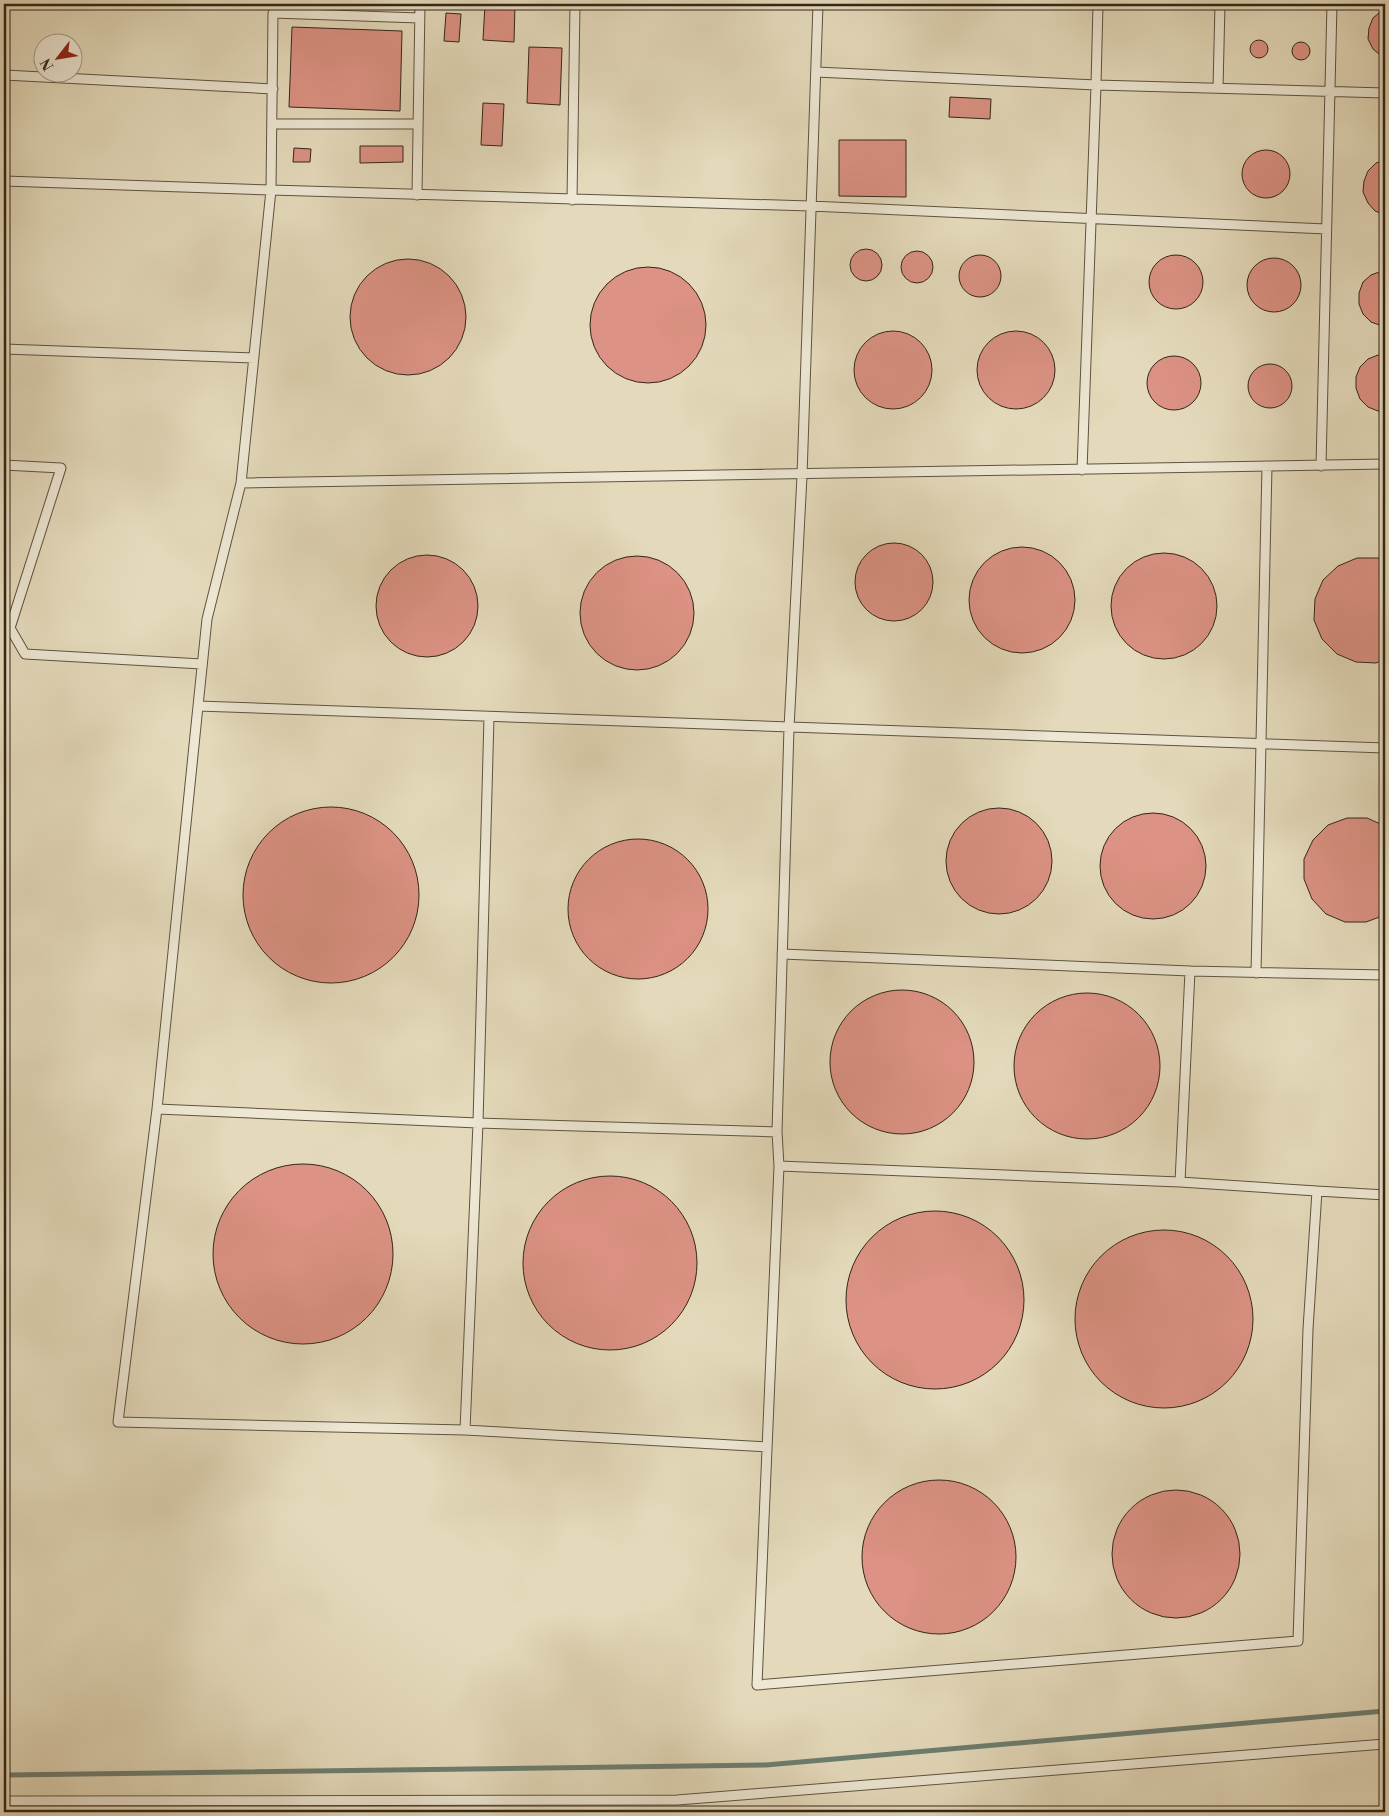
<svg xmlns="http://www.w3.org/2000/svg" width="1389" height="1816" font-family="'Libre Bodoni',serif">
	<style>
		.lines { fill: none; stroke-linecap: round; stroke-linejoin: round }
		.stream { stroke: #6d7f72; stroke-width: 5 }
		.building { fill: #dc9284; stroke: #322618 }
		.service-casing { stroke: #5e5341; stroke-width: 11 }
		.service { stroke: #ede7d3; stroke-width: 9 }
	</style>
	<rect width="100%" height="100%" fill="#e4dabb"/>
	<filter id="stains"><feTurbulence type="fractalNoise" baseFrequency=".004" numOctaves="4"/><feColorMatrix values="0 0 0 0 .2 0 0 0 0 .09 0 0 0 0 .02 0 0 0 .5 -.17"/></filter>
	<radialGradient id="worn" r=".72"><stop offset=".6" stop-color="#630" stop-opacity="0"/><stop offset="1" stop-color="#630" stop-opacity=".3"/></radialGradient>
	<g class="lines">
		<path class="stream" d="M8,1775L766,1765L1385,1711"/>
	</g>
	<path class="building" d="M440,4H462V9L440,8Z
		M485,4H515L514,42L483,40Z
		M1385,8V59L1373,49L1368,39L1369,28L1373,18Z
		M446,13L461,14L459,42L444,41Z
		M292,27L402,31L400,111L289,107Z
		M1250 49a9 9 0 1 1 18 0a9 9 0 1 1-18 0Z
		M1292 51a9 9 0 1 1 18 0a9 9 0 1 1-18 0Z
		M529,47L562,48L560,105L527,103Z
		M950,97L991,99L990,119L949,117Z
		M483,103L504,104L502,146L481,145Z
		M839,140H906V197L839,196Z
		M360,146H403V162L360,163Z
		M294,148L311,149L310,162H293Z
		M1242 174a24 24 0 1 1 48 0a24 24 0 1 1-48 0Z
		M1385,160V215L1375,211L1368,203L1363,192L1364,181L1368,171L1376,163Z
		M850 265a16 16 0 1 1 32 0a16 16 0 1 1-32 0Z
		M901 267a16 16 0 1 1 32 0a16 16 0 1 1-32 0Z
		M959 276a21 21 0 1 1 42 0a21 21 0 1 1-42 0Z
		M1149 282a27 27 0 1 1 54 0a27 27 0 1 1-54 0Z
		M1247 285a27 27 0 1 1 54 0a27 27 0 1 1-54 0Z
		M350 317a58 58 0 1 1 116 0a58 58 0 1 1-116 0Z
		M590 325a58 58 0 1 1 116 0a58 58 0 1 1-116 0Z
		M1382,271H1385V327L1371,322L1363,314L1359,304V293L1363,282L1371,275Z
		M977 370a39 39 0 1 1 78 0a39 39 0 1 1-78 0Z
		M854 370a39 39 0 1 1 78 0a39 39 0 1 1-78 0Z
		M1378,355H1385V411H1378L1368,407L1360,399L1356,388V377L1360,367L1368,359Z
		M1147 383a27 27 0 1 1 54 0a27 27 0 1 1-54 0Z
		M1248 386a22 22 0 1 1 44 0a22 22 0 1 1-44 0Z
		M855 582a39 39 0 1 1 78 0a39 39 0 1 1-78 0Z
		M969 600a53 53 0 1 1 106 0a53 53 0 1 1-106 0Z
		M1111 606a53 53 0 1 1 106 0a53 53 0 1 1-106 0Z
		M376 606a51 51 0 1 1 102 0a51 51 0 1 1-102 0Z
		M580 613a57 57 0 1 1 114 0a57 57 0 1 1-114 0Z
		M1357,558H1378L1385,561V659L1376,663L1356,662L1337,654L1322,639L1314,620L1315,599L1323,580L1338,566Z
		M243 895a88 88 0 1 1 176 0a88 88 0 1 1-176 0Z
		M946 861a53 53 0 1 1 106 0a53 53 0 1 1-106 0Z
		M1100 866a53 53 0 1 1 106 0a53 53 0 1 1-106 0Z
		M1347,818H1367L1385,826V915L1366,922H1345L1326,914L1312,899L1304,879V859L1313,840L1328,825Z
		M568 909a70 70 0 1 1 140 0a70 70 0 1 1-140 0Z
		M830 1062a72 72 0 1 1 144 0a72 72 0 1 1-144 0Z
		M1014 1066a73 73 0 1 1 146 0a73 73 0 1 1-146 0Z
		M213 1254a90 90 0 1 1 180 0a90 90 0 1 1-180 0Z
		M523 1263a87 87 0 1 1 174 0a87 87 0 1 1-174 0Z
		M846 1300a89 89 0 1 1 178 0a89 89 0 1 1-178 0Z
		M1075 1319a89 89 0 1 1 178 0a89 89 0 1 1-178 0Z
		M862 1557a77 77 0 1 1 154 0a77 77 0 1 1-154 0Z
		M1112 1554a64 64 0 1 1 128 0a64 64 0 1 1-128 0Z"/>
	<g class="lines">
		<defs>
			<path id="service" d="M816,72L1096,85L1098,4
				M4,75L273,89
				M1218,88L1220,4
				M272,124H418
				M4,181L271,190L273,13L419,18
				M417,195L420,4
				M572,200L575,4
				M4,349L254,358
				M4,465L61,468L10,628L25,654L202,664
				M1321,466L1332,4
				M1082,470L1096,85L1385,93
				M241,483L271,190L810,206L1326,229
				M198,706L207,619L241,483L1385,464
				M489,717L478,1123L465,1430L767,1447
				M782,954L1190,971L1180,1182
				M1190,971L1385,975
				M1256,973L1267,466
				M157,1109L118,1422L465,1430
				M777,1132L478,1123L157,1109L198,706L1385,748
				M779,1166L1180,1182L1317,1191L1308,1329L1298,1641L757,1685L779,1166L777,1132L789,728L802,476L818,4
				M1317,1191L1385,1195
				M4,1801L677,1800L1385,1744"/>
		</defs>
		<use href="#service" class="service-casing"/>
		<use href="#service" class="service"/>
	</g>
	<rect width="1389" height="1816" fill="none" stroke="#e4dabb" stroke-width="20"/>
	<rect x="5" y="5" width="1379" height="1806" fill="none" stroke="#322618" stroke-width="2.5"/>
	<rect x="10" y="10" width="1369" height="1796" fill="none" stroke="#322618"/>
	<g transform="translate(58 58) rotate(239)"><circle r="24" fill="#ede7d3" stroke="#a29a88"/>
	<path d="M0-4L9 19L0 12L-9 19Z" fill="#8f2418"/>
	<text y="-8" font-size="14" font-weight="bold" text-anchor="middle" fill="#322618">N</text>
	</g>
	<rect width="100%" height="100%" filter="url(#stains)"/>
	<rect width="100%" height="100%" fill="url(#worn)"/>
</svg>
